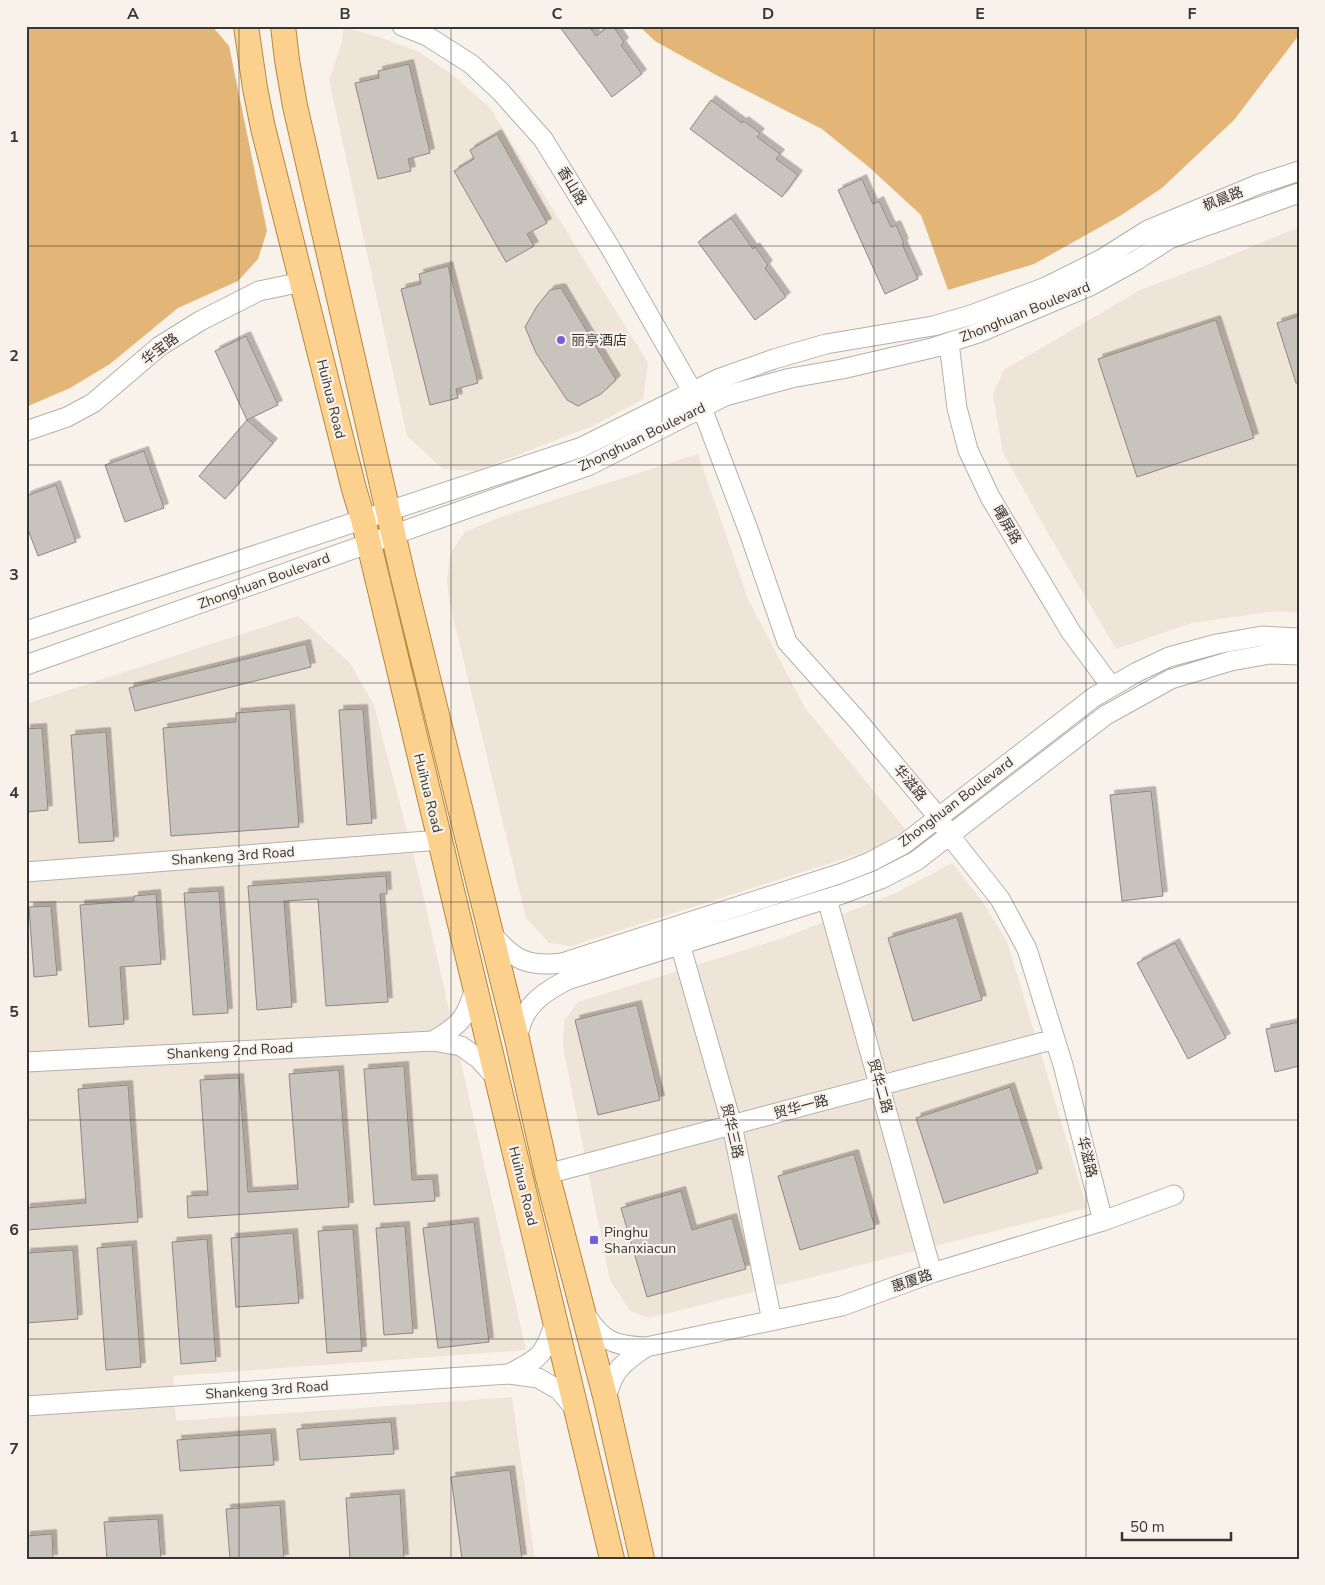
<svg xmlns="http://www.w3.org/2000/svg" width="1325" height="1585" font-family="'Nunito Sans','Noto Sans SC',sans-serif">
	<style>
		.built { fill: #eee4d8 }
		.forest { fill: #e3b677 }
		.building { fill: #c9c3bd; stroke: #8d8881; filter: url(#shadow) }
		.lines { fill: none; stroke-linecap: round; stroke-linejoin: round }
		.minor-casing { stroke: #b5b0a9; stroke-width: 21 }
		.major-casing { stroke: #b6873c; stroke-width: 26 }
		.minor { stroke: #fff; stroke-width: 19 }
		.major { stroke: #fcd18d; stroke-width: 24 }
		.grid { fill: none; stroke: #383633; stroke-width: 1; stroke-opacity: 0.55 }
		.poi-dot { fill: #7062dc; stroke: #f8f2eb; stroke-width: 2 }
		.labels { text-anchor: middle; dominant-baseline: central; stroke-width: 4.5; stroke-linejoin: round; paint-order: stroke }
		.street-label { font-size: 14px; fill: #383633; stroke: #f8f2eb }
		.poi-label { font-size: 14px; fill: #383633; stroke: #f8f2eb; text-anchor: start }
		.neatline { fill: none; stroke: #383633; stroke-width: 2 }
		.grid-label { font-size: 16px; text-anchor: middle; font-weight: bold; fill: #383633 }
	</style>
	<defs>
		<filter id="shadow"><feDropShadow dx="4.5" dy="-4.5" stdDeviation="0" flood-color="#0004"/></filter>
	</defs>
	<rect width="100%" height="100%" fill="#f8f2eb"/>
	<path class="built" d="M344,27L379,37L419,52L454,76L490,108L648,363L643,399L595,425L476,471L443,469L407,436L329,80L341,45Z
		M1299,227V613L1275,611L1192,623L1116,649L1045,528L1003,453L993,394L1004,370L1140,290L1217,261Z
		M698,454L748,599L805,708L906,830L871,850L571,946L549,943L526,918L449,600L447,580L451,552L465,532L501,517Z
		M298,616L350,663L374,705L419,877L526,1350L173,1376L176,1421L512,1397L535,1559H26V704Z
		M952,863L982,901L1007,941L1087,1208L649,1318L630,1311L610,1280L563,1047L564,1021L578,1002L786,937L896,893Z"/>
	<path class="forest" d="M26,26H212L229,46L267,231L258,259L238,281L178,308L110,364L70,388L26,407Z
		M639,26H1299V35L1234,120L1162,188L1120,216L1034,264L948,290L921,215L870,168L822,129L716,75L655,41Z"/>
	<path class="building" d="M559,26H589L596,36L609,26H613L624,42L621,45L642,74L612,97Z
		M409,64L430,153L408,159L411,171L378,179L355,83L379,78L378,71Z
		M711,100L742,123L744,121L760,133L757,137L780,154L776,159L798,175L782,197L690,129Z
		M497,134L547,223L527,234L534,246L506,262L454,171L474,159L470,150Z
		M862,179L873,204L879,201L891,227L896,225L904,243L902,244L918,279L885,294L838,190Z
		M731,218L753,249L755,247L768,265L765,268L786,297L755,320L698,242Z
		M448,266L478,383L456,389L458,398L430,405L401,289L421,284L419,274Z
		M561,288L616,380L601,394L578,406L567,400L536,353L525,327L537,306L550,290Z
		M1299,316V383H1296L1277,323Z
		M1216,320L1254,438L1137,477L1098,359Z
		M246,336L278,405L247,420L215,351Z
		M247,420L273,443L225,499L199,476Z
		M144,451L164,508L125,522L105,465Z
		M56,485L76,542L38,556L26,524V496Z
		M306,644L311,667L135,711L129,688Z
		M290,709L299,827L171,836L163,728L236,722V713Z
		M363,709L372,823L347,825L339,710Z
		M42,728L48,810L26,812V729Z
		M106,732L114,841L79,843L71,735Z
		M1151,791L1163,896L1122,901L1110,795Z
		M386,876L387,894H380L388,1002L326,1006L318,899L284,901L292,1007L257,1010L248,886Z
		M219,891L228,1013L193,1015L184,893Z
		M156,894L161,964L120,967L124,1024L89,1027L80,905L134,901V896Z
		M51,906L57,975L34,977L29,907Z
		M957,917L982,1000L913,1021L888,938Z
		M1175,943L1226,1038L1188,1059L1137,963Z
		M637,1005L660,1100L598,1115L575,1020Z
		M1299,1022V1066L1275,1072L1266,1029Z
		M404,1066L412,1180L433,1179L435,1201L374,1205L364,1069Z
		M339,1070L349,1207L188,1218L187,1196L208,1195L200,1080L239,1078L248,1192L298,1189L289,1074Z
		M128,1085L138,1222L26,1230V1208L86,1203L78,1089Z
		M1010,1087L1038,1173L944,1203L916,1118Z
		M854,1154L875,1228L800,1250L778,1176Z
		M681,1191L692,1230L732,1218L746,1269L647,1297L621,1208Z
		M474,1222L489,1342L438,1348L423,1228Z
		M405,1226L413,1333L384,1335L376,1228Z
		M353,1229L362,1351L327,1353L318,1231Z
		M293,1233L299,1303L236,1307L231,1238Z
		M207,1239L216,1361L181,1364L172,1242Z
		M132,1245L141,1367L106,1370L97,1248Z
		M73,1250L78,1319L26,1323V1253Z
		M391,1422L394,1454L300,1460L297,1429Z
		M271,1433L274,1465L180,1471L177,1440Z
		M510,1470L522,1559H462L451,1477Z
		M400,1494L404,1559H350L346,1498Z
		M280,1505L284,1559H230L226,1509Z
		M158,1519L161,1559H107L104,1522Z
		M52,1534L53,1559H26V1536Z"/>
	<g class="lines">
		<defs>
			<path id="minor" d="M402,26L427,36L471,64L500,91L543,139L611,249L702,408L749,532L787,642L858,721L939,818L950,836L1000,899L1027,949L1063,1065L1103,1221
				M949,343L957,408L968,450L990,497L1071,632L1111,686
				M26,431L67,417L93,403L160,346L200,321L259,291L302,282
				M26,631L582,447L718,379L774,359L826,344L933,326L971,315L1046,287L1102,259L1148,230L1259,184L1299,171
				M26,665L590,465L725,396L791,378L842,369L932,348L978,333L1090,286L1137,260L1169,239L1299,193
				M26,872L440,840
				M827,899L932,1273
				M492,934C514,960 527,967 562,963L839,874L870,862L904,844L1094,697L1137,672L1169,657L1217,644L1262,636L1299,638
				M680,944L732,1125L772,1321
				M517,1039C519,1033 520,1025 523,1019C531,1000 550,989 567,980L842,894L881,879L916,861L1106,715L1171,679L1231,661L1270,654L1299,655
				M433,1041C460,1025 466,1019 475,988
				M26,1062L433,1041L461,1046L479,1059L496,1078
				M547,1174L1055,1039
				M586,1315C603,1342 615,1346 646,1347L842,1306L932,1273L1103,1221L1174,1195
				M509,1374C540,1358 544,1356 555,1322
				M606,1400C612,1371 622,1363 646,1347
				M26,1406L509,1374L538,1378L559,1390L576,1410"/>
			<path id="major" d="M246,26L255,88L263,128L354,489L363,519L612,1559
				M283,26L287,60L295,106L404,581L517,1039L547,1174L606,1400L642,1559"/>
		</defs>
		<use href="#minor" class="minor-casing"/>
		<use href="#major" class="major-casing"/>
		<use href="#minor" class="minor"/>
		<use href="#major" class="major"/>
	</g>
	<path class="grid" d="M239,26V1559M451,26V1559M662,26V1559M874,26V1559M1086,26V1559M26,246H1299M26,465H1299M26,683H1299M26,902H1299M26,1120H1299M26,1339H1299"/>
	<g class="poi-dot">
		<circle cx="561" cy="340" r="5"/>
		<rect x="589" y="1235" width="10" height="10" rx="2.5"/>
	</g>
	<g class="labels">
		<g class="street-label">
			<text transform="translate(572 186) rotate(59)">香山路</text>
			<text transform="translate(1223 199) rotate(-22)">枫晨路</text>
			<text transform="translate(1025 312) rotate(-22)">Zhonghuan Boulevard</text>
			<text transform="translate(160 349) rotate(-37)">华宝路</text>
			<text transform="translate(331 399) rotate(76)">Huihua Road</text>
			<text transform="translate(642 437) rotate(-26)">Zhonghuan Boulevard</text>
			<text transform="translate(1007 525) rotate(60)">曙屏路</text>
			<text transform="translate(264 581) rotate(-20)">Zhonghuan Boulevard</text>
			<text transform="translate(910 783) rotate(50)">华滋路</text>
			<text transform="translate(428 793) rotate(76)">Huihua Road</text>
			<text transform="translate(956 802) rotate(-37)">Zhonghuan Boulevard</text>
			<text transform="translate(233 856) rotate(-4)">Shankeng 3rd Road</text>
			<text transform="translate(230 1051) rotate(-3)">Shankeng 2nd Road</text>
			<text transform="translate(880 1086) rotate(74)">贸华二路</text>
			<text transform="translate(801 1107) rotate(-15)">贸华一路</text>
			<text transform="translate(732 1131) rotate(77)">贸华三路</text>
			<text transform="translate(1087 1157) rotate(76)">华滋路</text>
			<text transform="translate(523 1186) rotate(76)">Huihua Road</text>
			<text transform="translate(912 1281) rotate(-19)">惠厦路</text>
			<text transform="translate(267 1390) rotate(-4)">Shankeng 3rd Road</text>
		</g>
		<g class="poi-label">
			<text x="571" y="340">丽亭酒店</text>
			<text x="604" y="1232">Pinghu<tspan x="604" dy="16">Shanxiacun</tspan></text>
		</g>
	</g>
	<rect width="1325" height="1585" fill="none" stroke="#f8f2eb" stroke-width="55"/>
	<path d="M1122 1532v8h109v-8" fill="none" stroke="#383633" stroke-width="2.5"/>
	<text x="1130" y="1532" font-size="15" fill="#383633" stroke="#f8f2eb" stroke-width="4" paint-order="stroke">50 m</text>
	<rect x="28" y="28" width="1270" height="1530" class="neatline"/>
	<g class="grid-label">
		<text x="133" y="19">A</text>
		<text x="345" y="19">B</text>
		<text x="557" y="19">C</text>
		<text x="768" y="19">D</text>
		<text x="980" y="19">E</text>
		<text x="1192" y="19">F</text>
		<text x="14" y="142">1</text>
		<text x="14" y="361">2</text>
		<text x="14" y="580">3</text>
		<text x="14" y="798">4</text>
		<text x="14" y="1017">5</text>
		<text x="14" y="1235">6</text>
		<text x="14" y="1454">7</text>
	</g>
</svg>
